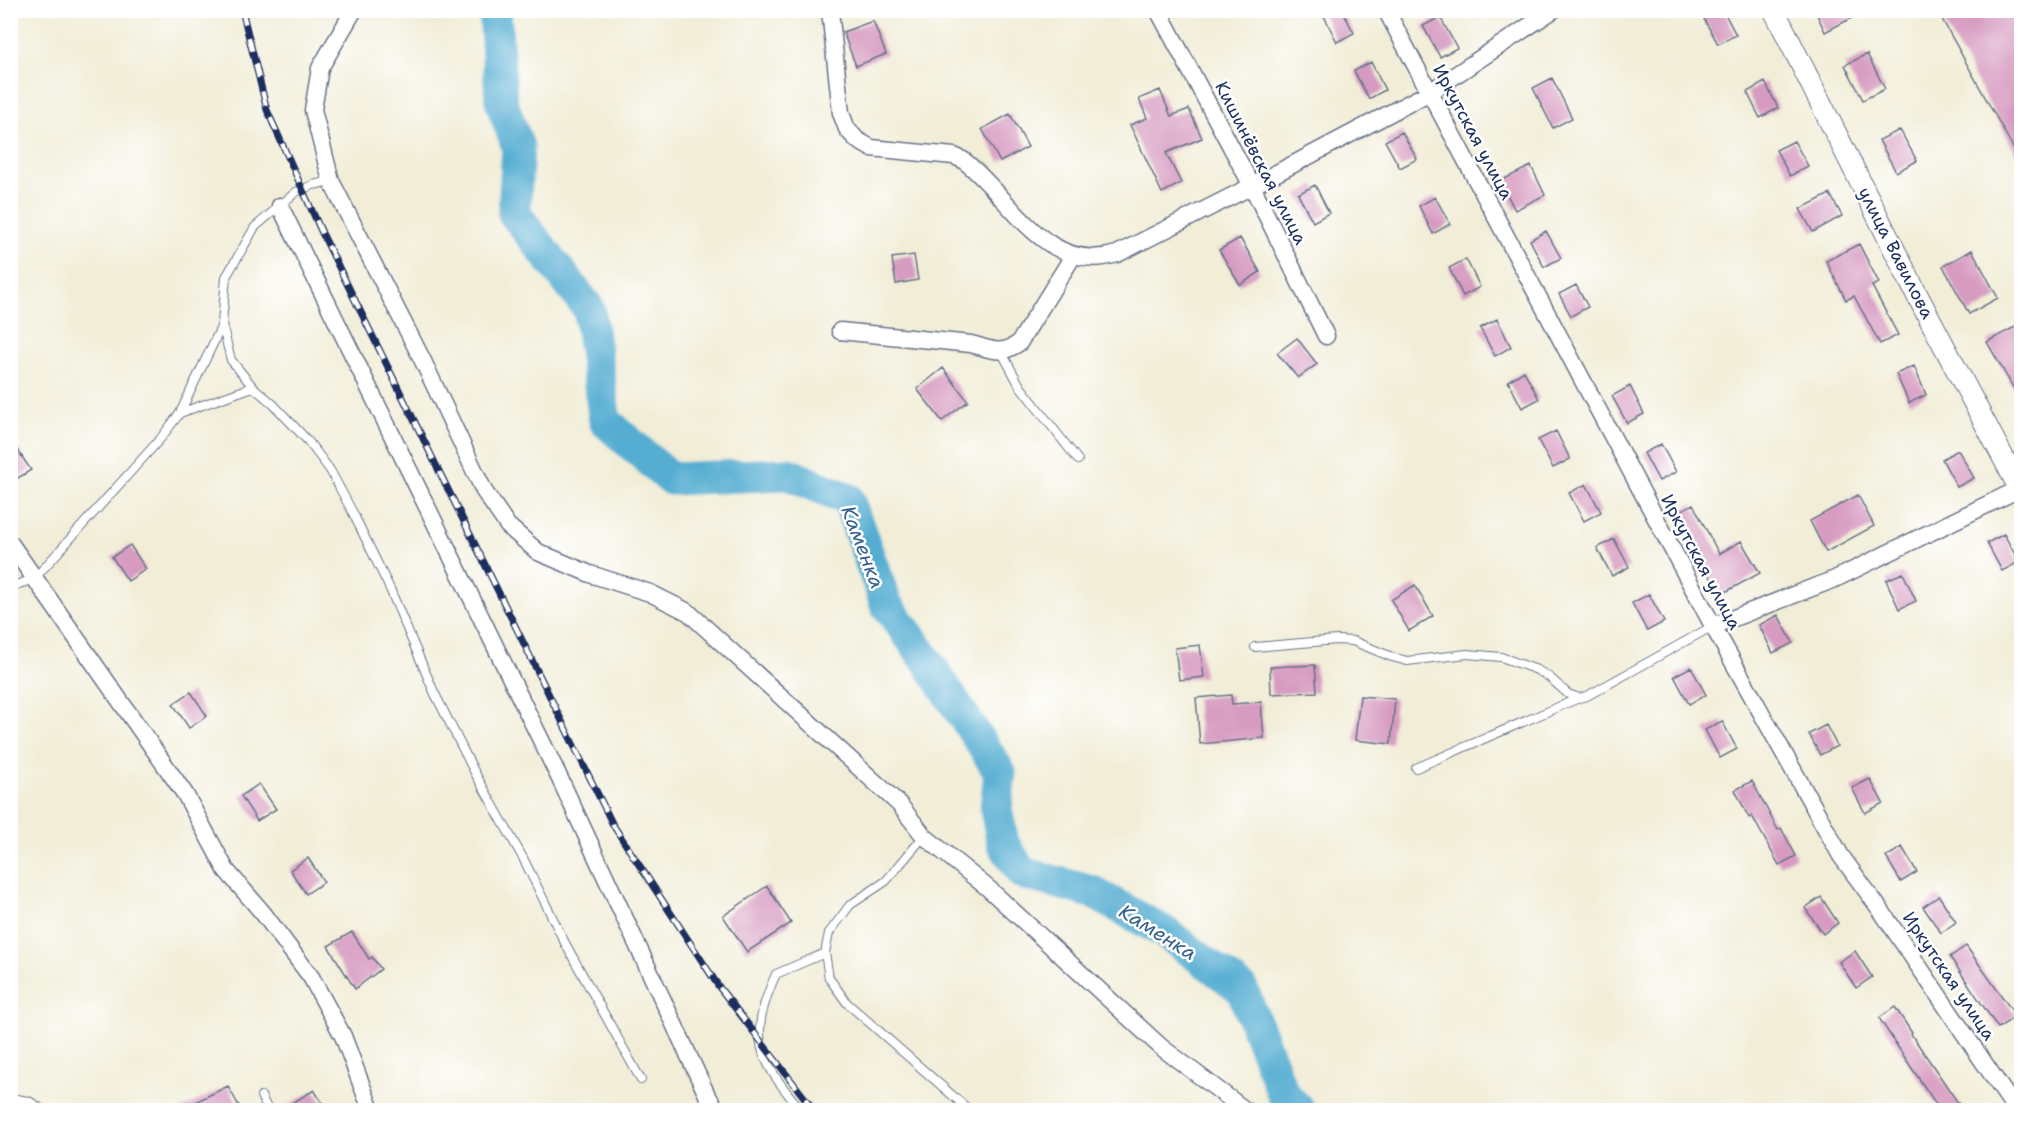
<svg xmlns="http://www.w3.org/2000/svg" width="2032" height="1121" font-family="'Shantell Sans',sans-serif">
	<style>
		.lines { fill: none; stroke-linecap: round; stroke-linejoin: round }
		.river { stroke: #55add2; stroke-width: 33 }
		.building { fill: #d79bc1 }
		.service-casing { stroke: #667288; stroke-width: 10 }
		.minor-casing { stroke: #667288; stroke-width: 19 }
		.tertiary-casing { stroke: #667288; stroke-width: 23 }
		.service { stroke: #fff; stroke-width: 8 }
		.minor { stroke: #fff; stroke-width: 16 }
		.tertiary { stroke: #fff; stroke-width: 21 }
		.rail-casing { stroke: #1b2f5e; stroke-width: 7 }
		.rail { stroke: #fff; stroke-width: 4.5; stroke-dasharray: 14; stroke-linecap: butt }
		.labels { text-anchor: middle; dominant-baseline: central; stroke-width: 5; stroke-linejoin: round; paint-order: stroke }
		.street-label { font-size: 18px; fill: #1b2f5e; stroke: #fff }
		.water-label { font-size: 20px; font-style: italic; fill: #32618c; stroke: #fff }
	</style>
	<rect width="100%" height="100%" fill="#fff"/>
	<filter id="ink" filterUnits="userSpaceOnUse"><feTurbulence type="fractalNoise" baseFrequency=".0167" numOctaves="2"/><feDisplacementMap in="SourceGraphic" scale="12" xChannelSelector="R" yChannelSelector="G"/><feConvolveMatrix kernelMatrix="1 2 1 2 8 2 1 2 1" color-interpolation-filters="sRGB"/></filter>
	<filter id="wash" filterUnits="userSpaceOnUse"><feTurbulence type="fractalNoise" baseFrequency=".008" numOctaves="4" result="noise"/><feDisplacementMap in="SourceGraphic" scale="24" xChannelSelector="R" yChannelSelector="G"/><feGaussianBlur stdDeviation="1.35" result="paint"/><feColorMatrix in="noise" values="0 0 0 0 0 0 0 0 0 0 0 0 0 0 0 0 0 1.4 0 .05"/><feComposite in="paint" operator="in"/></filter>
	<g filter="url(#wash)">
		<rect width="100%" height="100%" fill="#f1edd7"/>
		<g class="lines">
			<path class="river" d="M495,10L501,101L518,147L514,213L589,309L605,421L671,479L788,474L848,499L886,604L926,659L1000,772L996,809L1003,843L1022,873L1092,892L1163,931L1242,989L1283,1094L1299,1110"/>
		</g>
		<g id="blocks">
			<path class="building" d="M1321,10H1342L1354,33L1337,42Z
				M1720,10H1723L1736,35L1718,44L1704,19Z
				M1815,10H1867L1825,32Z
				M1937,10H2022V164Z
				M1440,17L1457,48L1440,57L1423,26Z
				M873,21L886,54L856,66L843,32Z
				M1867,54L1885,89L1863,100L1845,65Z
				M1371,62L1385,90L1369,99L1354,71Z
				M1552,78L1572,118L1553,128L1533,88Z
				M1765,82L1778,108L1760,118L1747,92Z
				M1160,90L1171,116L1189,109L1202,138L1166,153L1181,183L1162,193L1130,125L1147,118L1139,99Z
				M1010,114L1028,147L1000,162L982,129Z
				M1900,130L1917,161L1896,172L1879,140Z
				M1402,132L1417,159L1400,168L1385,141Z
				M1794,141L1808,166L1790,176L1776,150Z
				M1531,166L1545,195L1515,210L1500,181Z
				M1315,185L1329,213L1313,222L1298,194Z
				M1830,194L1842,216L1813,232L1800,209Z
				M1435,197L1450,224L1433,234L1419,206Z
				M1546,231L1561,258L1544,267L1530,240Z
				M1240,238L1260,272L1240,285L1219,250Z
				M1859,244L1879,283L1872,286L1898,335L1880,344L1854,296L1846,300L1826,261Z
				M1972,250L1998,298L1969,314L1943,266Z
				M914,255L918,280L896,284L892,258Z
				M1466,259L1480,287L1463,296L1449,268Z
				M1576,285L1588,307L1571,316L1559,294Z
				M1497,319L1511,347L1495,356L1480,328Z
				M2022,323V403L1987,342Z
				M1297,338L1317,364L1298,378L1277,353Z
				M1914,366L1926,395L1909,403L1896,374Z
				M943,368L968,401L942,421L917,389Z
				M1524,371L1539,399L1522,408L1508,381Z
				M1630,386L1644,414L1627,423L1612,396Z
				M1556,431L1570,459L1553,468L1538,440Z
				M10,439L31,470L10,483Z
				M1661,444L1676,472L1659,481L1644,453Z
				M1958,450L1974,478L1957,487L1942,459Z
				M1586,484L1601,512L1584,521L1569,493Z
				M1858,495L1874,526L1826,552L1810,521Z
				M1693,504L1719,554L1741,541L1760,573L1720,595L1676,513Z
				M2004,534L2019,562L2002,571L1987,543Z
				M1614,539L1629,567L1612,576L1597,548Z
				M130,545L146,569L128,581L112,557Z
				M1903,573L1916,601L1899,609L1886,580Z
				M1415,585L1433,616L1409,631L1391,600Z
				M1649,594L1664,622L1647,631L1632,603Z
				M1778,615L1793,643L1773,653L1759,625Z
				M1200,645L1204,677L1179,680L1175,648Z
				M1315,665L1317,692L1271,694L1270,667Z
				M1691,667L1706,695L1689,704L1674,676Z
				M191,692L207,716L189,728L173,704Z
				M1231,695L1232,704L1261,702L1264,738L1200,744L1196,698Z
				M1360,696L1395,699L1391,744L1355,740Z
				M1722,721L1737,749L1720,758L1705,730Z
				M1826,725L1837,746L1820,755L1809,734Z
				M1870,779L1883,803L1865,813L1852,788Z
				M1752,781L1778,830L1781,828L1796,856L1779,865L1752,816L1749,818L1735,790Z
				M259,784L276,809L257,821L241,796Z
				M1902,847L1917,872L1901,882L1886,857Z
				M308,858L324,882L306,894L290,870Z
				M767,886L791,923L747,952L723,916Z
				M1939,896L1956,922L1941,933L1923,907Z
				M1821,897L1838,923L1823,934L1805,908Z
				M352,932L369,959L372,957L381,969L355,989L328,946Z
				M1966,946L2016,1016L1998,1028L1950,957Z
				M1855,951L1872,977L1856,988L1839,962Z
				M1895,1007L1912,1033L1911,1034L1963,1110H1940L1911,1067L1879,1018Z
				M228,1086L241,1110H179Z
				M314,1090L327,1110H280Z"/>
		</g>
	</g>
	<g filter="url(#ink)">
		<use href="#blocks" fill-opacity="0" stroke="#667288" stroke-width="1.5"/>
		<g class="lines">
			<defs>
				<path id="service" d="M331,181L313,185L296,192L255,227L226,277L222,324L231,360L253,387L273,404L308,441L330,470L353,513L390,589L434,692L475,773L523,858L566,945L641,1080
					M1001,351L1020,386L1078,460
					M180,413L222,325
					M10,587L34,579L161,438L180,413L253,387
					M1255,647L1337,640L1353,641L1392,657L1407,661L1467,654L1501,657L1537,670L1549,677L1568,694L1579,698L1587,696L1713,626
					M1416,768L1579,698
					M924,836L886,881L850,905L829,933L825,953L829,978L847,1003L969,1110
					M261,1096L268,1110
					M10,1098L29,1101L43,1110
					M801,1110C758,1058 747,1039 776,974L825,953"/>
				<path id="minor" d="M354,10L320,68L313,110L331,181L422,359L484,491L508,526L538,552L590,574L650,593L688,612L899,804L924,836L989,889L1161,1047L1245,1110
					M830,10L841,113L847,129L857,140L871,148L954,156L963,160C1010,196 1046,276 1117,254L1252,186L1430,92L1553,10
					M1158,10L1252,186L1326,336
					M1386,10L1713,626L1841,856L1882,912L2016,1110
					M280,206L560,779L707,1095L717,1110
					M840,331L971,344C991,349 1000,356 1019,343L1073,256
					M10,543L185,794L226,870L263,913L311,977L343,1036L371,1110
					M1713,626L1835,579L2019,489"/>
				<path id="tertiary" d="M1774,10L1916,293L2022,493"/>
			</defs>
			<use href="#service" class="service-casing"/>
			<use href="#minor" class="minor-casing"/>
			<use href="#tertiary" class="tertiary-casing"/>
			<use href="#service" class="service"/>
			<use href="#minor" class="minor"/>
			<use href="#tertiary" class="tertiary"/>
			<defs>
				<path id="rail" d="M242,10L267,110L322,233L613,825L719,987L814,1110"/>
			</defs>
			<use href="#rail" class="rail-casing"/>
			<use href="#rail" class="rail"/>
		</g>
	</g>
	<g class="labels">
		<g class="street-label">
			<text transform="translate(1473 132) rotate(62)">Иркутская улица</text>
			<text transform="translate(1261 163) rotate(63)">Кишинёвская улица</text>
			<text transform="translate(1896 253) rotate(63)">улица Вавилова</text>
			<text transform="translate(1701 562) rotate(62)">Иркутская улица</text>
			<text transform="translate(1949 976) rotate(56)">Иркутская улица</text>
		</g>
		<g class="water-label">
			<text transform="translate(863 547) rotate(69)">Каменка</text>
			<text transform="translate(1158 932) rotate(32)">Каменка</text>
		</g>
	</g>
	<rect width="2032" height="1121" fill="none" stroke="#fff" stroke-width="36"/>
</svg>
